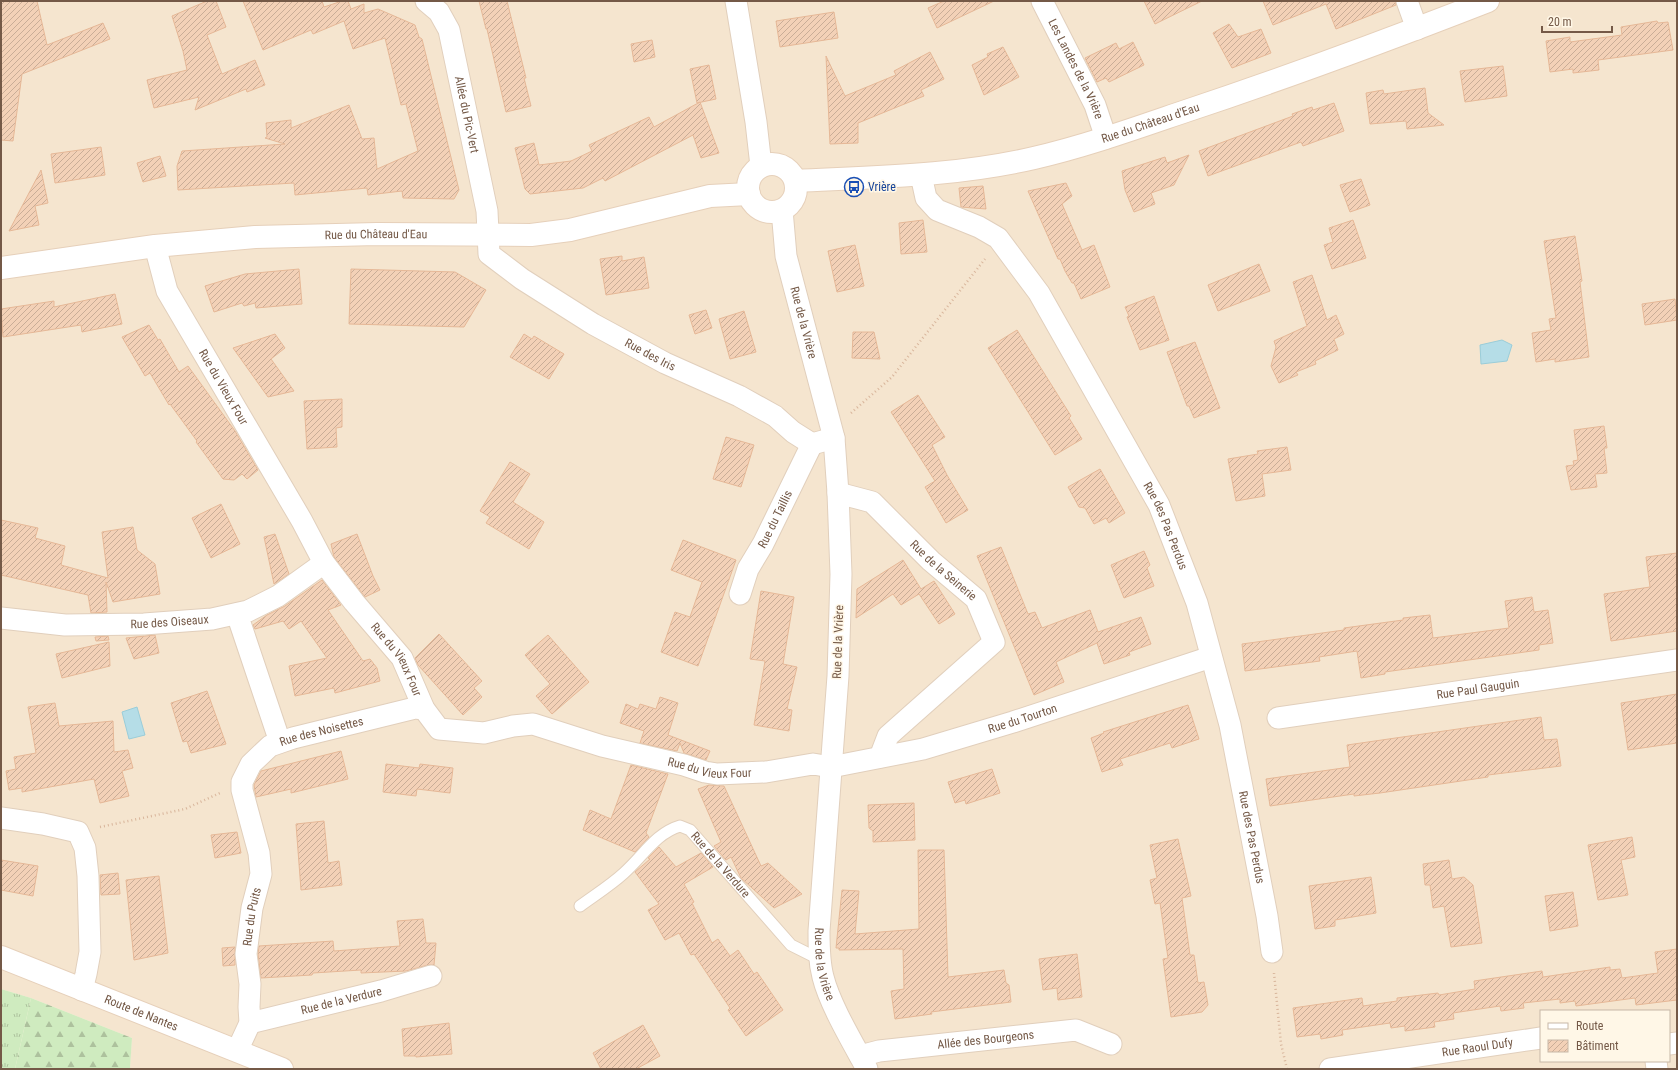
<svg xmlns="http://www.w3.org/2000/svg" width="1678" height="1070" font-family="'Roboto Condensed',sans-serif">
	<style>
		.residential { fill: #f5e5cf; fill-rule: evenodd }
		.grass { fill: url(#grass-tufts) }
		.forest { fill: url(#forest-firs) }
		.water { fill: #b5dde7; stroke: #9acdd9 }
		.building { fill: url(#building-hatch); stroke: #e6b897 }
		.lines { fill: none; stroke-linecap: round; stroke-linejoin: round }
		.lane-casing { stroke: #e1cfbc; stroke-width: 13 }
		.street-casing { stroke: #e1cfbc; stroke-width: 23 }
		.secondary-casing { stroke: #e6d0ba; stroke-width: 24 }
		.path { stroke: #d8b59b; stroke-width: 2.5; stroke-dasharray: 1 3; stroke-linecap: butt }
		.lane { stroke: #fff; stroke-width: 11 }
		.street { stroke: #fff; stroke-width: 21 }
		.secondary { stroke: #fff; stroke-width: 22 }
		.labels { text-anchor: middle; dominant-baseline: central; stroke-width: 3; stroke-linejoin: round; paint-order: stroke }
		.street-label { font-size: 12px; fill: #745947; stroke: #fff7e7 }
		.transit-label { font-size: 12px; fill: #164399; stroke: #fff7e7; text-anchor: start }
	</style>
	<defs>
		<pattern id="grass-tufts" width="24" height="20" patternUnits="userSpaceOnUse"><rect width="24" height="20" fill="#cfebbf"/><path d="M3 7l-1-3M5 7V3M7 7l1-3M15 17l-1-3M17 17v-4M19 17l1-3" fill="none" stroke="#adc19d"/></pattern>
		<pattern id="forest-firs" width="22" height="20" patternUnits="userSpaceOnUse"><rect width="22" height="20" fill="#cfebbf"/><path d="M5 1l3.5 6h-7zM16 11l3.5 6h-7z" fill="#adc19d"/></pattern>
		<pattern id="building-hatch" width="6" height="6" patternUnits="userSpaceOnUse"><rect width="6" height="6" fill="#f3d1b7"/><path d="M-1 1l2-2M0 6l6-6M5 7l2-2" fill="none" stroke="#c9ad97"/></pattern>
	</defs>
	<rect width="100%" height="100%" fill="#fdf3e0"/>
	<path class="residential" d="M1,1H1677V1069H130L132,1038L31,998L1,989ZM1541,1011H1669V1061H1541Z"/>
	<path class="grass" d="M1,989L31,998L15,1069H1Z"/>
	<path class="forest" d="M31,998L132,1038L130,1069H15Z"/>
	<path class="water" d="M1502,340L1512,345L1507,361L1481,364L1480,345Z
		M137,707L145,735L129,739L122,712Z"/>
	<path class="building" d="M1,1H37L47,45L103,23L110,39L22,74L13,141L1,140Z
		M207,1H216L226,27L207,35L222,74L255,60L265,85L247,92L246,89L195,110L199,97L154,108L147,80L187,70L183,51L172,16Z
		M243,1H322L324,7L342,1H348L351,9L364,4V13L378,9L415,25L419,37L422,39L459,190L454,199L403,198L402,191L368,195L367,188L295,195L294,183L178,190L177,166L182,151L285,144L265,138L267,137L266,123L291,120V128L349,105L362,139L374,138L377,169L418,151L406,104L401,105L385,38L353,49L344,21L313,34L311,30L263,50Z
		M479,1H507L526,78H524L531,106L506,112L487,29H486Z
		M944,1H994L937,28L928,8Z
		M1144,1H1202L1155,24Z
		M1263,1H1395L1396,5L1336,29L1326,4L1273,25Z
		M834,12L838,38L780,47L776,21Z
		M1657,21L1658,23L1668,22L1673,50L1598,60L1599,70L1573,73V69L1550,72L1546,41L1570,37V42L1622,35L1621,27Z
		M1229,24L1238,37L1261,29L1271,53L1232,68L1213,33Z
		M652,40L655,57L634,62L631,44Z
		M1133,42L1144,65L1109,82L1106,78L1097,82L1085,58L1116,43L1119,49Z
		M1003,47L1019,77L984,95L972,65L988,57L987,54Z
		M930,52L944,79L921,90L924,96L858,123V143L830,144L826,56L845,96L896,75L894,71Z
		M709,65L716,99L697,103L690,69Z
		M1503,66L1507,96L1465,102L1460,71Z
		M1425,88L1428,113L1444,125L1407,129L1406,121L1370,124L1366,93L1383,90L1384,94Z
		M700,102L719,153L701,158L693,135L605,181L603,178L583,188L530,194L525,189L515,148L534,143L539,165L571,161L592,151L589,145L649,117L654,127Z
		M1334,103L1344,131L1303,146L1301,142L1208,176L1199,151L1293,116L1292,114L1312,107L1313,110Z
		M101,147L105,175L55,183L51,154Z
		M1189,155L1174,185L1151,193L1155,204L1134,212L1125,190L1122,171L1165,157L1167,163Z
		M160,156L166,176L143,182L137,163Z
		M41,170L48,203L35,206L39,225L9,231Z
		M1361,179L1370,205L1350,212L1340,185Z
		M1066,183L1072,196L1062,204L1082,250L1094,245L1110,287L1081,299L1074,283H1072L1065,271L1060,259H1058L1028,191Z
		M983,186L986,209L961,207L959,188Z
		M923,220L927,252L901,254L899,223Z
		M1353,220L1366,258L1332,269L1324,245L1333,242L1329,228Z
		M1575,236L1582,281L1580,282L1589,357L1555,362V359L1536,362L1532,333L1551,330L1549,319L1556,318L1544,241Z
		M855,245L864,286L837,292L828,251Z
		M622,256V261L644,257L649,288L606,295L600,259Z
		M1259,264L1270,291L1218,311L1208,285Z
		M299,269L302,304L256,308L255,303L244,306L242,303L214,312L205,286L245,274Z
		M351,269L455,272L486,290L464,327L349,324Z
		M1312,275L1327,320L1336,315L1344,334L1334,339L1338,350L1315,361L1316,364L1296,372L1298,375L1279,383L1271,366L1276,347L1274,341L1307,326L1293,282Z
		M115,294L122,324L82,332L81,325L3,337L1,309L54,301V307Z
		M1154,296L1169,340L1140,350L1127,317L1129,316L1125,307Z
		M1675,299L1677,320L1645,325L1642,304Z
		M706,310L712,328L695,334L689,315Z
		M744,311L756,352L730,359L719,319Z
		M149,325L158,340L160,339L179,372L188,366L235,431L258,470L247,479L242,474L234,480L223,479L196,442L197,441L170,404L169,405L150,373L145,376L122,337Z
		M1017,330L1071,416L1069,418L1082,439L1055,455L988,348Z
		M853,332H874L880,359L852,358Z
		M275,334L285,348L271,359L294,391L268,397L233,348Z
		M524,334L532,339L534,336L564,354L549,379L510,357Z
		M1195,342L1220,408L1194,418L1189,406H1187L1167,352Z
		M918,395L945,437L932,445L947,475L968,510L946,523L925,487L935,481L891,412Z
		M342,399V427L336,428L337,447L307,449L304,401Z
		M1604,426L1607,448H1604L1607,473L1595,474L1597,487L1571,490L1566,466L1574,465L1573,461L1578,460L1574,430Z
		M726,437L754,445L741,487L713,479Z
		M1287,447L1291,470L1262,474L1265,496L1236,501L1228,459L1258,454L1257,451Z
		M510,462L530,474L513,502L544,522L529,549L486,523L490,517L480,511Z
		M1100,469L1125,513L1109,523L1106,518L1094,524L1085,508L1079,507L1068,487Z
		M221,504L240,544L211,558L192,518Z
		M1,520L38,528L35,538L65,546L61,565L108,578L102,532L133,527L137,550L155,564L160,594L113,602L106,582L107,612L91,613L88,595L1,575Z
		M275,534L289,574L274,584L264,537Z
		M357,534L373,576L380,590L365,597L334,557L331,544Z
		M683,540L736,560L698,666L661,652L675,612L690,617L702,582L671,570Z
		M1001,547L1028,614L1035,612L1042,628L1090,610L1098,632L1141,617L1151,644L1129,652L1130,655L1104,664L1097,643L1056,662L1064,682L1034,695L977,556Z
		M1144,551L1150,565L1147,568L1154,586L1124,598L1111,565Z
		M1677,553V631L1611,641L1604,594L1650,587L1646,557Z
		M903,560L921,589L934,581L955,614L939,624L919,594L901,605L893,594L856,618L857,589Z
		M322,580L341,605L328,610L363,661L370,659L377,668L380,681L335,693L334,688L295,696L289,666L327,658L301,621L289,629L283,621L255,629L253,625L267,615L285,606Z
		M761,591L794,597L783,664L797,667L787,709L792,710L789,731L754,725L765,661L750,659Z
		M1532,597L1534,612L1548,610L1553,643L1539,645V650L1385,672V674L1361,678L1357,651L1319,657L1320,661L1245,671L1242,644L1344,630V628L1403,620V618L1430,615L1433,638L1509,628L1505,601Z
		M439,634L482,681L474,688L482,697L463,715L418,665L415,658Z
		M155,635L159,653L134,659L126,638Z
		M548,635L589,682L552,714L536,696L550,684L525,655Z
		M108,636L109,640L96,641L95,637Z
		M109,642L110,666L62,678L56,654Z
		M207,691L226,744L191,753L187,741L183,742L171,703Z
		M1677,694V743L1628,750L1621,703Z
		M660,697L678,703L668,735L710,751L706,760L684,753L680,743L677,751L640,743L644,731L620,723L626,704L638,709L640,704L656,709Z
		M55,703L59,726L113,721L114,752L128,750L133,768L122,771L129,796L100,803L94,779L22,792V788L9,790L6,771L16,769L14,757L36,753L28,707Z
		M1188,705L1199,739L1172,748L1170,743L1120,759L1123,765L1102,772L1091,738L1104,733L1103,732Z
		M1541,717L1544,740L1557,739L1561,766L1488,775V777L1380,793L1354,796V794L1270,806L1266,779L1350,767L1347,745Z
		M341,751L348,779L291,793V789L256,797L254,785L261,771Z
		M386,764L419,768L420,764L453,768L450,793L417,789L416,796L383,792Z
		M631,765L668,774L646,833L649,837L635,852L583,830L590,810L611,819Z
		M992,769L1000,793L966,804L965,800L955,803L948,782Z
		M709,785L724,786L761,866L768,863L802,894L774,908L741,878L731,857L726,860L714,846L721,842L698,789Z
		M914,803L915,840L873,842V831L869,828L868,805Z
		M324,821L328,863L339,861L342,885L301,890L296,824Z
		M237,832L241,853L215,858L211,835Z
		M1632,837L1635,857L1621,860L1628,895L1598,900L1588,845Z
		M1178,839L1191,896L1182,898L1190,955H1194L1198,983L1204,982L1208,1005L1202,1012L1171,1017L1163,959L1168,958L1160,903L1155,904L1150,880L1157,878L1150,845Z
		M659,847L676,867L701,853L713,867L684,884L694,902L692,903L712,943L718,939L730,956L738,950L754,974L757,972L783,1010L746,1036L728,1010L730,1008L694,954L691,955L679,933L665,940L648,910L659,904L635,872L650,859L648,858Z
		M918,850H944L948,977L1004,970L1006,983L1009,985L1011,1002L931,1012L932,1014L895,1019L891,991L904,989L903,949L839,950V948H836L842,890L859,891L855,934L919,929Z
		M1,860L38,866L33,896L1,890Z
		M1449,860L1452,879L1464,877L1473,885L1482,943L1451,947L1444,906L1433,908L1430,885H1425L1423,864Z
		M118,873L120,894L101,895L100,875Z
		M159,876L168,953L134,960L126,880Z
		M1371,877L1376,913L1335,920V926L1315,929L1309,886Z
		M1573,892L1578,926L1550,931L1545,896Z
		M423,919L426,943H436L434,965H428L406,971L361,973V970L313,973L312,975L261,978L258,954L259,946L333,941L334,951L400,946L397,921Z
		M235,947V965L223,966L222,948Z
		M1677,949V1000L1636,1005L1635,998L1576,1006L1575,1001L1560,1003V999L1523,1003L1524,1008L1501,1011L1500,1006L1453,1013L1454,1019L1434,1022L1435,1027L1405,1031V1026L1391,1028L1390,1023L1342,1030L1343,1035L1321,1039L1320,1034L1297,1037L1293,1008L1362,998L1363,1006L1397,1001V998L1438,993L1439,995L1475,989L1474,981L1542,971L1543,977L1610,967V970L1620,969L1622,978L1658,973L1655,952Z
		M1077,954L1082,997L1058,1000L1057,988L1043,990L1039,959Z
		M449,1023L452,1054L416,1057V1056H404L402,1029Z
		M643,1025L660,1056L636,1069H601L593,1053Z"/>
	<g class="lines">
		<defs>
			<g id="lane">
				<path id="s1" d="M580,906C595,895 611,885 624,873C643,856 656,833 680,826L690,830L791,945L819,959"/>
			</g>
			<g id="street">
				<path id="s2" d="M426,1L439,12L449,30L487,211L489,254L522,279L593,324L665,363L739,396L775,416L793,432L812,444L834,438"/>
				<path d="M736,1L756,122L761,166"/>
				<path id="s3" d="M1042,1L1095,105L1106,138"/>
				<path d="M1407,1L1417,29"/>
				<path id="s4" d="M921,175L926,198L937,210L979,227L998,238L1039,293L1159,505L1197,603L1230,725L1267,916L1272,952"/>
				<path id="s5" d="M782,210L786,256L834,438L838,493L841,574L838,676L819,931C819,947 819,962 823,977C830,1005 853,1043 867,1069"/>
				<path id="s6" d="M155,246L167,291L302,521L324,563L354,602L402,658L424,709L439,729L484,733L513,726L533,724L602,746L684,765L705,772L717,774L766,772L813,764L831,767L923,749L1013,722L1211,657"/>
				<path id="s7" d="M838,493L872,502L931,561L976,599L994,642L888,736L880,757"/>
				<path id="s8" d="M740,594L748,569L763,544L812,444"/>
				<path d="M237,614L280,742"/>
				<path id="s9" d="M1,618L65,625L144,624L212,619L248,611L278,596L324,563"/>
				<path id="s10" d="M1278,718L1677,660"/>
				<path d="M1,818L43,824L78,832L85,848L88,876L90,952L86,974L82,990"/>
				<path id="s11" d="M250,1023L381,991L431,976"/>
				<path d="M1669,1044L1677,1043"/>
				<path id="s12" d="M237,1051L250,1023L249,1007L250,984L246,954L252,908L261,874L259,853L242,790V782L251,764L270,746L293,738L415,708L424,709"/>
				<path id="s13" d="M860,1056L879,1051L1076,1030L1111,1044"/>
				<path d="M1656,1061L1657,1069"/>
				<path id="s14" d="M1330,1069L1541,1038"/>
			</g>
			<g id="secondary">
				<circle cx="772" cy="188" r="24"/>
				<path id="s15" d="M797,181C877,177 956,176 1034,158C1086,146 1136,128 1186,111C1288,77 1388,40 1488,1"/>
				<path id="s16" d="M1,268L155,246L255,237L377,234L531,235L570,230L710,196L749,194"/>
				<path id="s17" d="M1,957L282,1069"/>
			</g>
		</defs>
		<use href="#lane" class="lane-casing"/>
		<use href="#street" class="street-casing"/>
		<use href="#secondary" class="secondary-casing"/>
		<path class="path" d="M851,413L892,377L985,259
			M100,827L185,809L220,793
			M1274,973L1281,1044L1287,1069"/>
		<use href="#lane" class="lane"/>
		<use href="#street" class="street"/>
		<use href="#secondary" class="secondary"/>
	</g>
	<defs>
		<symbol id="bus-ring" viewBox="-11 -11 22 22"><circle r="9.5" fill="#fff7e7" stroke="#1a4fb4" stroke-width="1.5"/><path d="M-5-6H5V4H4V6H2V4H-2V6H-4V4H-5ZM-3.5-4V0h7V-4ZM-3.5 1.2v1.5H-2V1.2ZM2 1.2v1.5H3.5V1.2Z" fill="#1a4fb4"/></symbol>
	</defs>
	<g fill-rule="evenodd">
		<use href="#bus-ring" x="843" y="176" width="22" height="22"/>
	</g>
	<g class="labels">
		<g class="street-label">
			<text stroke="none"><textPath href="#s3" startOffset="76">Les Landes de la Vrière</textPath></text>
			<text stroke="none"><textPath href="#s2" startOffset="124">Allée du Pic-Vert</textPath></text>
			<text stroke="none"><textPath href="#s15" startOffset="360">Rue du Château d'Eau</textPath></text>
			<text stroke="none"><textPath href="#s16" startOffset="377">Rue du Château d'Eau</textPath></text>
			<text stroke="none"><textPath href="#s5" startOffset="115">Rue de la Vrière</textPath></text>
			<text stroke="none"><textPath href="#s2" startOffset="456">Rue des Iris</textPath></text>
			<text stroke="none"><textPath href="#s6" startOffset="158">Rue du Vieux Four</textPath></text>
			<text stroke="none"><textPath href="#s8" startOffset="83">Rue du Taillis</textPath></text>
			<text stroke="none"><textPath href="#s4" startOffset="441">Rue des Pas Perdus</textPath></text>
			<text stroke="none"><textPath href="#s7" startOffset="134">Rue de la Seinerie</textPath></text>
			<text stroke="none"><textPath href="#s9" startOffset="169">Rue des Oiseaux</textPath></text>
			<text transform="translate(838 642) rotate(-88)">Rue de la Vrière</text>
			<text stroke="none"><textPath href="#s6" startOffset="482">Rue du Vieux Four</textPath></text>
			<text stroke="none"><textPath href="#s10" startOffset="202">Rue Paul Gauguin</textPath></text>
			<text stroke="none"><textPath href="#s6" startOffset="1163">Rue du Tourton</textPath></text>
			<text stroke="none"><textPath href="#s12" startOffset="376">Rue des Noisettes</textPath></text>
			<text stroke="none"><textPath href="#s6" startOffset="842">Rue du Vieux Four</textPath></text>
			<text stroke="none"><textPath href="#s4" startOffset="765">Rue des Pas Perdus</textPath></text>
			<text stroke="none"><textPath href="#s1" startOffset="186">Rue de la Verdure</textPath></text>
			<text stroke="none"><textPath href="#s12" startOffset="138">Rue du Puits</textPath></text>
			<text stroke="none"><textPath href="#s5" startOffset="762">Rue de la Vrière</textPath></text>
			<text stroke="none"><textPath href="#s11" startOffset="94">Rue de la Verdure</textPath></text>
			<text stroke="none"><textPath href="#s17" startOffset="151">Route de Nantes</textPath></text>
			<text stroke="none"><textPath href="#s13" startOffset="127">Allée des Bourgeons</textPath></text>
			<text stroke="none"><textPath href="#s14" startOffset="149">Rue Raoul Dufy</textPath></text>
		</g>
		<g class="transit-label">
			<text x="868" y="187">Vrière</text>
		</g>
	</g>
	<rect width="1678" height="1070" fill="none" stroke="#745947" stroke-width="4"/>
	<rect x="1540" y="1010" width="130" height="52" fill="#fff7e7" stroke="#c7b8a7"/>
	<rect x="1548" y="1023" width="20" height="6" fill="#ffffff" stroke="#c7b8a7"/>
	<text x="1576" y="1030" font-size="12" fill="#745947">Route</text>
	<rect x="1548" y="1040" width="20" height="12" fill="url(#building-hatch)" stroke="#c7b8a7"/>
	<text x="1576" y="1050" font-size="12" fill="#745947">Bâtiment</text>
	<path d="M1542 26v6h70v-6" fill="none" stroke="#745947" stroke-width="2"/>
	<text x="1548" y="26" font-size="12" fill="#745947" stroke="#fff7e7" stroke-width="3" paint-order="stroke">20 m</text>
</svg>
